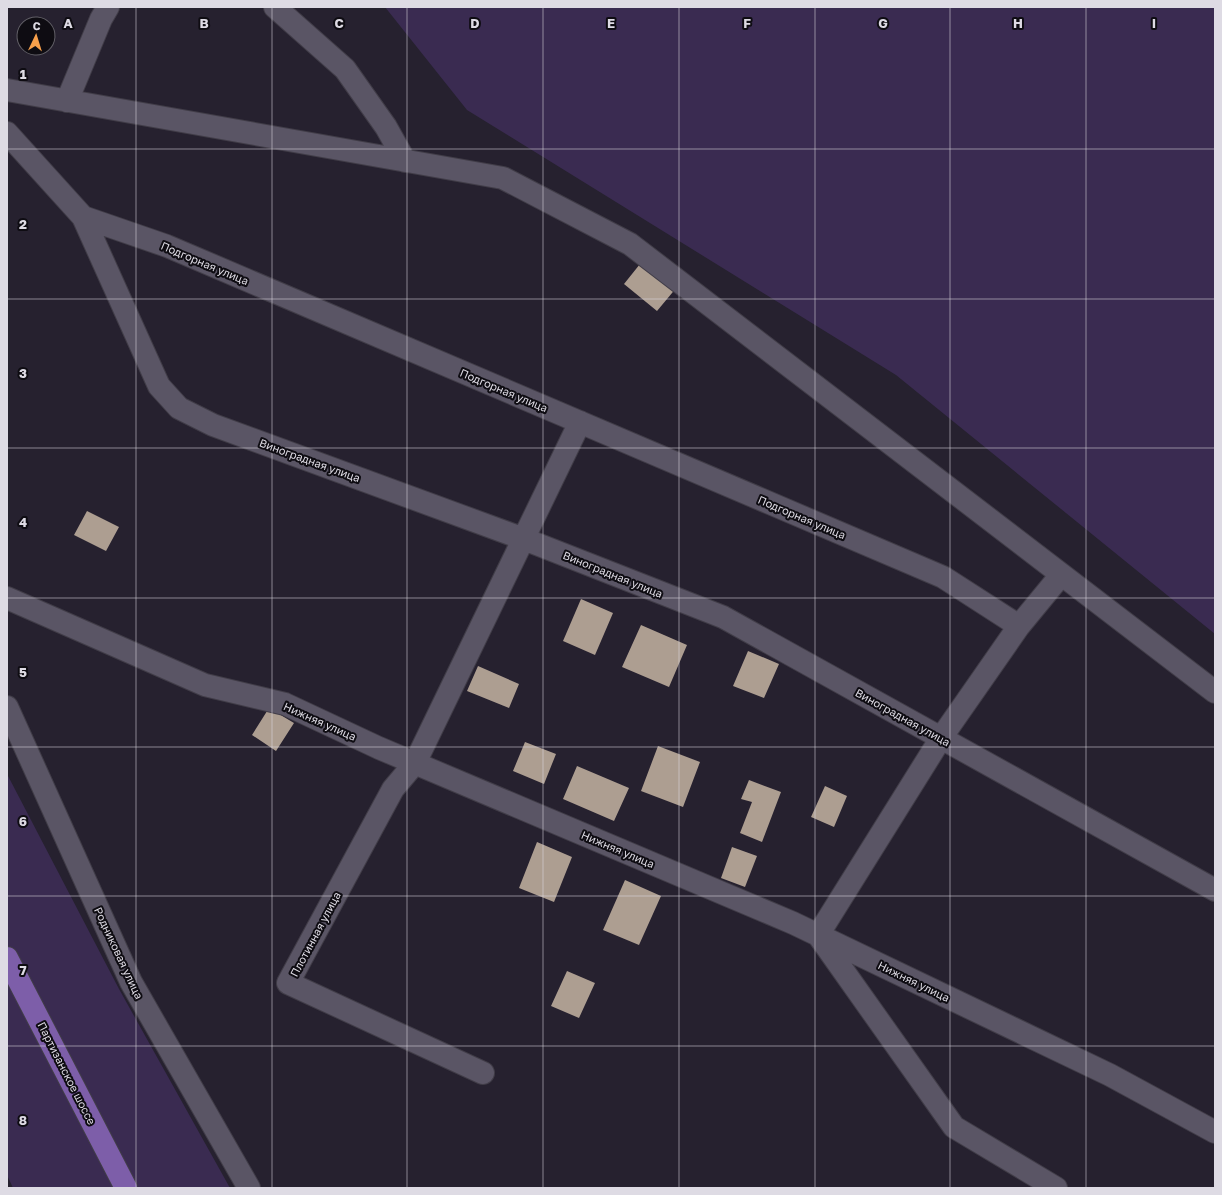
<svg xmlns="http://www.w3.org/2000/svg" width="1222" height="1195" font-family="'Golos Text',sans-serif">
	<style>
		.green { fill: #3a2b51 }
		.building { fill: #ad9e91 }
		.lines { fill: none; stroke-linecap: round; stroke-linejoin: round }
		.minor-casing { stroke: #413d48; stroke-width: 24 }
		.major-casing { stroke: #413d48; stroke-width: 24 }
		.minor { stroke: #5a5565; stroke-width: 22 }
		.major { stroke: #7d5ea9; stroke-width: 22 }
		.grid { fill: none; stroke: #dedbe4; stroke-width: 1; stroke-opacity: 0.55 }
		.labels { text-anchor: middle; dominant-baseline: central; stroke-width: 4; stroke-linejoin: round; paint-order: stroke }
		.street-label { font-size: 11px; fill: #dedbe4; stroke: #0e0c12 }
		.grid-label { font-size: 13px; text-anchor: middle; font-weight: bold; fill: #dedbe4; stroke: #0e0c12; stroke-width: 4; stroke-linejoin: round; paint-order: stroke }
	</style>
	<rect width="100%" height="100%" fill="#26212f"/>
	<path class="green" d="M385,7H1215V634L896,375L467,110Z
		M7,774L119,989L230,1188H13L7,1175Z"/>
	<path class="building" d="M644,259L677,287L657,311L624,284Z
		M87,511L119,527L106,551L74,535Z
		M581,599L613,613L595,655L563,641Z
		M641,625L687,645L669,687L622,667Z
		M748,651L779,664L764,698L733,686Z
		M478,666L519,684L509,708L467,691Z
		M269,708L294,723L276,751L252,735Z
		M525,742L556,754L544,784L513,771Z
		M658,746L700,762L683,807L641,791Z
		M577,766L629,788L614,821L563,799Z
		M749,780L781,792L762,842L740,833L752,802L741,799Z
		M825,786L847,796L834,827L811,817Z
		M537,842L572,857L554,902L519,888Z
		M732,847L757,856L745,887L721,878Z
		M625,880L661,896L639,945L603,930Z
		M567,971L595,983L579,1018L551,1006Z"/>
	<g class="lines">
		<defs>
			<path id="minor" d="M275,7L345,69L386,127L405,161
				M7,90L503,178L630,244L1215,692
				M67,101L101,19L108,7
				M7,133L83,217L167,246L943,577L1019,626
				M83,217L159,386L179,408L213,425L524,539L723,617L1215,890
				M7,598L205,685L285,704L379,748L793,923L1110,1075L1215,1132
				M7,707L131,982L249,1188
				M483,1073L288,983L393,789L415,763L580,422
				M1056,1188L954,1127L818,935L941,738L1019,626L1061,575"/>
			<path id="major" d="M7,958L126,1188"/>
		</defs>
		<use href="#minor" class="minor-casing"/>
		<use href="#major" class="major-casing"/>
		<use href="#minor" class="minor"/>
		<use href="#major" class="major"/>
	</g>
	<path class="grid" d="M136,7V1188M272,7V1188M407,7V1188M543,7V1188M679,7V1188M815,7V1188M950,7V1188M1086,7V1188M7,149H1215M7,299H1215M7,448H1215M7,598H1215M7,747H1215M7,896H1215M7,1046H1215"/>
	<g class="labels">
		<g class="street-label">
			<text transform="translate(205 263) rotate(23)">Подгорная улица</text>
			<text transform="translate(504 390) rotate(23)">Подгорная улица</text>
			<text transform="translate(310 460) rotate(20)">Виноградная улица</text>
			<text transform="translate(802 517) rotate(23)">Подгорная улица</text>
			<text transform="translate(613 574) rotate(22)">Виноградная улица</text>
			<text transform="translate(903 717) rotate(29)">Виноградная улица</text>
			<text transform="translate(320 721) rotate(24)">Нижняя улица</text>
			<text transform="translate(618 849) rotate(23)">Нижняя улица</text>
			<text transform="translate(315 934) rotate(-62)">Плотинная улица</text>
			<text transform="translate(119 953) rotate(65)">Родниковая улица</text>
			<text transform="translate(914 981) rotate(26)">Нижняя улица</text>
			<text transform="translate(67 1073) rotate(63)">Партизанское шоссе</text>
		</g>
	</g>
	<g class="grid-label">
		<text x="68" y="28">A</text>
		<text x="204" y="28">B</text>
		<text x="339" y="28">C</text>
		<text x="475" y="28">D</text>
		<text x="611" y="28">E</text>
		<text x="747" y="28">F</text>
		<text x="883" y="28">G</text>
		<text x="1018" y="28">H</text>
		<text x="1154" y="28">I</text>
		<text x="23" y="79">1</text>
		<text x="23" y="229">2</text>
		<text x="23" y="378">3</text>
		<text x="23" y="527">4</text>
		<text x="23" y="677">5</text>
		<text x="23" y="826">6</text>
		<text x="23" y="975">7</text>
		<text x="23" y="1125">8</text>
	</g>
	<rect width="1222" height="1195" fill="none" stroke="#dedbe4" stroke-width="16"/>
	<g transform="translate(36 36) rotate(4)"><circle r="19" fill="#0e0c12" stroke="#615f66"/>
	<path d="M0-3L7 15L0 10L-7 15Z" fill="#f8a04b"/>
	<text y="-6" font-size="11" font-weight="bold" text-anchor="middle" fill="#dedbe4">С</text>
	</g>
</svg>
